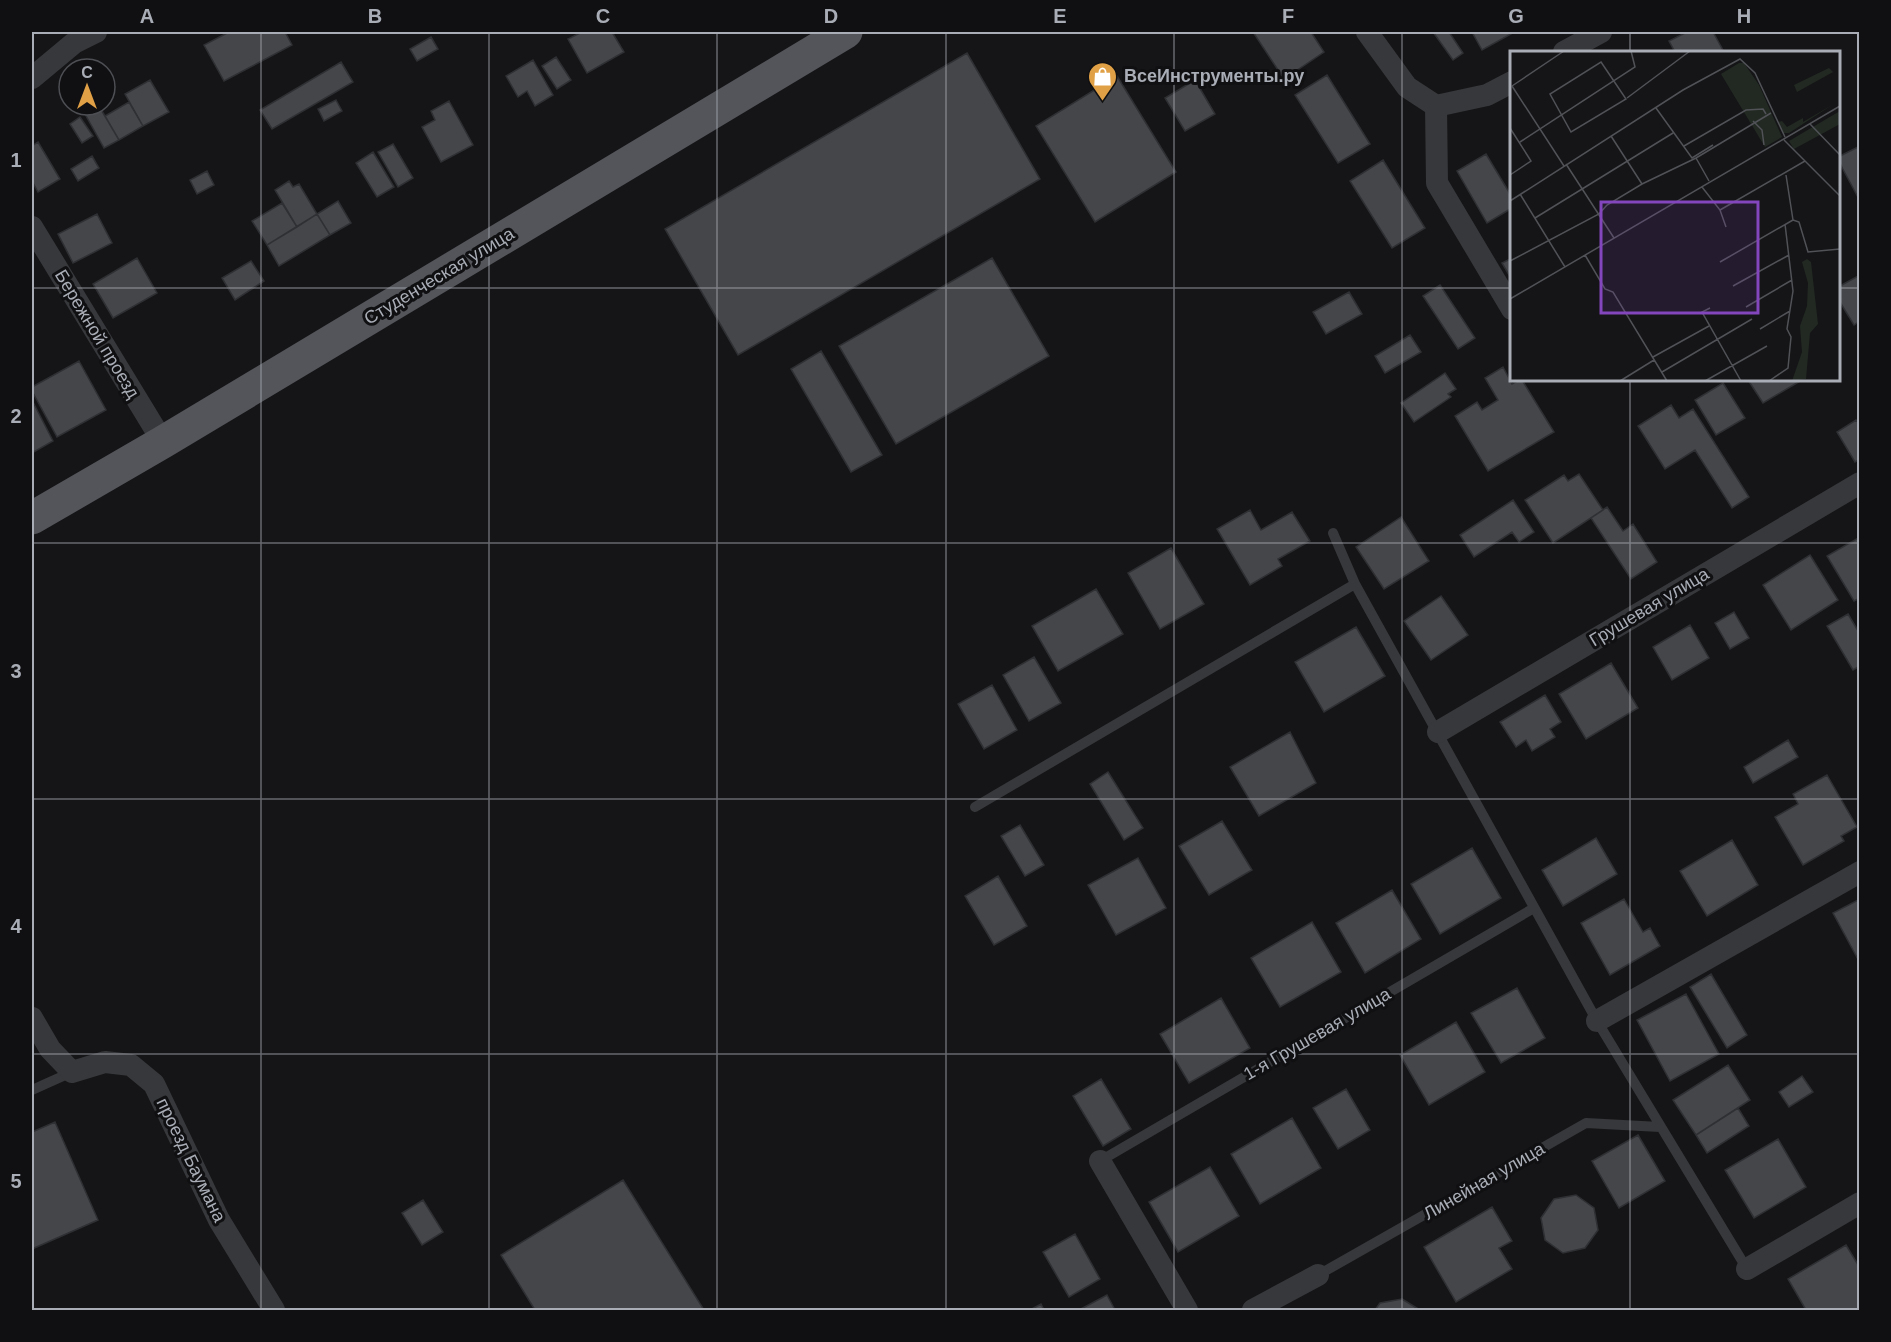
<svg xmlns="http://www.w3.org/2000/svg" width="1891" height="1342" font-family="Arial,sans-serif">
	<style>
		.building { fill: #44464a; stroke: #2f3033; stroke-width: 1.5 }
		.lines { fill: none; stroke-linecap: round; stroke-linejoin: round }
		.service { stroke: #37383b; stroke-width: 10 }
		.minor { stroke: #37383b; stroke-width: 22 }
		.primary { stroke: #53555a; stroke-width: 33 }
		.grid { fill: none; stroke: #a9adb6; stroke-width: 1.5; stroke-opacity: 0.55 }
		.labels { text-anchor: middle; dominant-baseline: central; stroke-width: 6; stroke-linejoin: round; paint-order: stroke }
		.poi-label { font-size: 18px; font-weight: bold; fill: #a9adb6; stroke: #101012; text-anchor: start }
		.street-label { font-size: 18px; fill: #a9adb6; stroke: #101012 }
		.inset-road { fill: none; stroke: #505257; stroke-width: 1.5 }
		.view { fill: #8446bd; fill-opacity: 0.15; stroke: #8446bd; stroke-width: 3 }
		.inset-edge { fill: none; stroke: #a9adb6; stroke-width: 3 }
		.neatline { fill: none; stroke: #a9adb6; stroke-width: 2 }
		.grid-label { font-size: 20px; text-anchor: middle; font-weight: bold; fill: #a9adb6 }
	</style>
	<rect width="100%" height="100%" fill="#151517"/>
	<path class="building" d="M 229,32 L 285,32 L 292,45 L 224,81 L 204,45 Z
		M 582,32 L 612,32 L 624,52 L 587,73 L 568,39 Z
		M 1253,32 L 1311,32 L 1324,52 L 1284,79 Z
		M 1433,32 L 1449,32 L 1463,53 L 1453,60 Z
		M 1472,32 L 1510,32 L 1511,34 L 1482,50 Z
		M 1687,32 L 1713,32 L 1724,52 L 1675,52 L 1669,41 Z
		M 431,37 L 438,49 L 417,61 L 410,49 Z
		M 967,53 L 1040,179 L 738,355 L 665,229 Z
		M 556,57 L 571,80 L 557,89 L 542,66 Z
		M 533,60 L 553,95 L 535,106 L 527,91 L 518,97 L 506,76 Z
		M 341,62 L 353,82 L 272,129 L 260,110 Z
		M 1327,75 L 1370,144 L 1338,163 L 1295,95 Z
		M 1117,76 L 1176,172 L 1095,222 L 1036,126 Z
		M 150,80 L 169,112 L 143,126 L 125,94 Z
		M 1195,80 L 1215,114 L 1185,131 L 1165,98 Z
		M 336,100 L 342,111 L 324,121 L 318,109 Z
		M 449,101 L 473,145 L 441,162 L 422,127 L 435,120 L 431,111 Z
		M 129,102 L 143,126 L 119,140 L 105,116 Z
		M 99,106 L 119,140 L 104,148 L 85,114 Z
		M 80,117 L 93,136 L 82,143 L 70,124 Z
		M 38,142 L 60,179 L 38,192 L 32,181 L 32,146 Z
		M 393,144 L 413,178 L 398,187 L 378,152 Z
		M 1860,146 L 1860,201 L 1838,160 L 1838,157 Z
		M 373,152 L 394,187 L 377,197 L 356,163 Z
		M 1486,154 L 1512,197 L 1512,208 L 1487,223 L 1457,171 Z
		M 92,156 L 99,168 L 78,181 L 71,169 Z
		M 1383,160 L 1425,228 L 1392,248 L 1350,181 Z
		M 207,171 L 214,185 L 197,194 L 190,180 Z
		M 289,181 L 293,187 L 299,184 L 317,214 L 297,227 L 275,190 Z
		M 338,201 L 351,223 L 330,235 L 317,214 Z
		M 282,203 L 297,227 L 267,245 L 252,221 Z
		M 97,214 L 112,243 L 73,263 L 58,234 Z
		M 317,214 L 330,235 L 279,266 L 267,245 Z
		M 137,258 L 157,293 L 113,318 L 93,284 Z
		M 992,258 L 1049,356 L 896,444 L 839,346 Z
		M 1512,258 L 1512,280 L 1502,263 Z
		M 251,261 L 264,281 L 235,300 L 222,278 Z
		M 1860,275 L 1860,321 L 1854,325 L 1838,299 L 1838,287 Z
		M 1440,285 L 1475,338 L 1458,349 L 1423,296 Z
		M 1349,292 L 1362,314 L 1326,334 L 1313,312 Z
		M 1410,335 L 1421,352 L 1385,373 L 1375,356 Z
		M 821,351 L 882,455 L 851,472 L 791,369 Z
		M 79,361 L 106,410 L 57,437 L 32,391 L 32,387 Z
		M 1503,367 L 1512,384 L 1519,380 L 1522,380 L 1554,432 L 1488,471 L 1455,416 L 1477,402 L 1482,410 L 1498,400 L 1485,378 Z
		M 1445,373 L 1456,389 L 1448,394 L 1451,397 L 1414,422 L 1401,403 Z
		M 1748,380 L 1802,380 L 1763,403 Z
		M 1723,383 L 1745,418 L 1716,435 L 1695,400 Z
		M 34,404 L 53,441 L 32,453 L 32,406 Z
		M 1671,405 L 1679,418 L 1693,409 L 1749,497 L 1732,508 L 1695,450 L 1665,469 L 1638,426 Z
		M 1856,420 L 1860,425 L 1860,459 L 1855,462 L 1837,432 Z
		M 1579,474 L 1603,510 L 1553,543 L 1525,500 L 1564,475 L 1568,481 Z
		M 1513,500 L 1534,532 L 1519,542 L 1512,532 L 1474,557 L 1460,535 Z
		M 1607,507 L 1623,531 L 1633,524 L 1657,562 L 1631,579 L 1591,518 Z
		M 1250,510 L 1261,530 L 1292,512 L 1310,541 L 1278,559 L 1282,566 L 1250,585 L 1217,529 Z
		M 1401,517 L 1429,561 L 1384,589 L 1356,547 Z
		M 1860,537 L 1860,598 L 1854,601 L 1827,556 Z
		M 1171,548 L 1204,604 L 1160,629 L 1128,573 Z
		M 1810,555 L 1838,600 L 1791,630 L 1763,585 Z
		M 1096,589 L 1123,634 L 1058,671 L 1032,626 Z
		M 1441,596 L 1468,635 L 1431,660 L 1404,621 Z
		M 1734,612 L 1749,638 L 1730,649 L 1715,623 Z
		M 1848,614 L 1860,634 L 1860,666 L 1853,670 L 1827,626 Z
		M 1690,625 L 1709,658 L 1672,680 L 1653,647 Z
		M 1356,627 L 1385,676 L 1324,712 L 1295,662 Z
		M 1034,657 L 1061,703 L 1029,721 L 1003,675 Z
		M 1611,663 L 1638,708 L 1586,739 L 1559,694 Z
		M 992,685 L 1017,730 L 984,749 L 958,704 Z
		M 1545,695 L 1561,722 L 1550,729 L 1555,737 L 1532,751 L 1526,740 L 1516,747 L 1500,722 Z
		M 1290,732 L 1316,783 L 1259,816 L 1230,767 Z
		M 1788,740 L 1798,757 L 1753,783 L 1744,767 Z
		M 1108,772 L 1143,828 L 1124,840 L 1090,784 Z
		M 1827,775 L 1857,827 L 1841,836 L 1844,841 L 1803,865 L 1775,817 L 1798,804 L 1793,794 Z
		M 1222,821 L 1252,870 L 1209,895 L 1179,846 Z
		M 1020,825 L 1044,865 L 1025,876 L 1001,836 Z
		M 1596,838 L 1617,874 L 1563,906 L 1542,870 Z
		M 1732,840 L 1758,885 L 1707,916 L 1680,871 Z
		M 1472,848 L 1501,898 L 1440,934 L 1411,884 Z
		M 1138,858 L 1166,908 L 1116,935 L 1088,885 Z
		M 998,876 L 1027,926 L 994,945 L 965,896 Z
		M 1392,890 L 1421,939 L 1365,973 L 1336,923 Z
		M 1624,899 L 1643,932 L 1650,928 L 1660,946 L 1610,975 L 1581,923 Z
		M 1860,899 L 1860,963 L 1833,913 Z
		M 1312,922 L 1341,972 L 1280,1007 L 1251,958 Z
		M 1711,974 L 1747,1035 L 1727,1048 L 1690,987 Z
		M 1517,988 L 1545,1038 L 1501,1063 L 1471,1013 Z
		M 1686,994 L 1719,1054 L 1670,1081 L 1637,1020 Z
		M 1221,998 L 1250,1048 L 1189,1083 L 1160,1034 Z
		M 1456,1022 L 1485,1072 L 1429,1105 L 1400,1055 Z
		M 1728,1065 L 1750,1100 L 1696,1135 L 1673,1100 Z
		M 1802,1076 L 1813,1092 L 1789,1107 L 1779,1092 Z
		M 1101,1079 L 1131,1129 L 1103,1146 L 1073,1096 Z
		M 1346,1089 L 1370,1130 L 1338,1149 L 1313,1108 Z
		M 1738,1108 L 1749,1126 L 1707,1153 L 1696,1135 Z
		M 1292,1118 L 1321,1168 L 1260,1204 L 1231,1154 Z
		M 55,1122 L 98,1220 L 32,1249 L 32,1132 Z
		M 1638,1135 L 1665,1181 L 1619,1208 L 1592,1161 Z
		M 1778,1139 L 1806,1187 L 1754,1218 L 1725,1170 Z
		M 1210,1167 L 1239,1216 L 1178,1252 L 1149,1202 Z
		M 623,1180 L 704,1310 L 535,1310 L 501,1255 Z
		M 1576,1195 L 1594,1208 L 1598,1230 L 1585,1248 L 1563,1253 L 1545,1240 L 1541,1218 L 1554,1199 Z
		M 423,1200 L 443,1232 L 422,1245 L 402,1213 Z
		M 1492,1207 L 1512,1241 L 1499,1248 L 1512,1269 L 1456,1302 L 1424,1247 Z
		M 1075,1234 L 1100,1279 L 1069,1297 L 1043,1252 Z
		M 1846,1245 L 1860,1268 L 1860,1310 L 1806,1310 L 1788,1279 Z
		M 1107,1295 L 1115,1310 L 1079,1310 Z
		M 1402,1299 L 1420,1310 L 1375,1310 L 1380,1303 Z
		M 1041,1304 L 1044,1310 L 1030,1310 Z"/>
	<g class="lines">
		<path class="service" d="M 1333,533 L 1355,584 L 1597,1021 L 1747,1269
			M 975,807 L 1355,584
			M 32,1090 L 72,1072
			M 1100,1161 L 1534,908
			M 1318,1275 L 1586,1123 L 1660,1127"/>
		<path class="minor" d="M 1367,32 L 1407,87 L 1436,106 L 1437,183 L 1512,309
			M 1564,52 L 1601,32
			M 32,78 L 74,43 L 96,32
			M 1436,106 L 1487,95 L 1512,82
			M 32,227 L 163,442
			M 1438,732 L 1860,483
			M 32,1018 L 50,1049 L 72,1072 L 105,1062 L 131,1065 L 154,1084 L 219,1220 L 274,1310
			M 1597,1021 L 1860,872
			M 1100,1161 L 1187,1310
			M 1747,1269 L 1860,1203
			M 1253,1310 L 1318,1275"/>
		<path class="primary" d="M 32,518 L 163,442 L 846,32"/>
	</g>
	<path class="grid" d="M 261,32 L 261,1310M 489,32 L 489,1310M 717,32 L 717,1310M 946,32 L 946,1310M 1174,32 L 1174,1310M 1402,32 L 1402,1310M 1630,32 L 1630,52M 32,288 L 1512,288M 1838,288 L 1860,288M 1630,380 L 1630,1310M 32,543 L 1860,543M 32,799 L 1860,799M 32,1054 L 1860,1054"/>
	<defs>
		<symbol id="shop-pin" viewBox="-11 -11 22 30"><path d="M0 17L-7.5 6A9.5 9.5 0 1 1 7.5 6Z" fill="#e0a045" stroke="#101012"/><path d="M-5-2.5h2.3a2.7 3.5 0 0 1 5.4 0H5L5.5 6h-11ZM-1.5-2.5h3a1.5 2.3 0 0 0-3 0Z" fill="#fff"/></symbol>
	</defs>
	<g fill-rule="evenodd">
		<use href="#shop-pin" x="1086" y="60" width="33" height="45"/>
	</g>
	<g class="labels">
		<g class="poi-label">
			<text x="1124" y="76">ВсеИнструменты.ру</text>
		</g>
		<g class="street-label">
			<text transform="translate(439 276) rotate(-31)">Студенческая улица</text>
			<text transform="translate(97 334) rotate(59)">Бережной проезд</text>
			<text transform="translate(1649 607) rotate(-31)">Грушевая улица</text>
			<text transform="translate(1317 1034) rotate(-30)">1-я Грушевая улица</text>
			<text transform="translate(191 1160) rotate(64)">проезд Баумана</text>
			<text transform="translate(1484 1181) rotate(-30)">Линейная улица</text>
		</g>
	</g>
	<g transform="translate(1510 51)">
		<rect width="330" height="330" fill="#151517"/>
		<path d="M 229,12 L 234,12 L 249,34 L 272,86 L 255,96 L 211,23 ZM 319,17 L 323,21 L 287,41 L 284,34 ZM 322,54 L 279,82 L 273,82 L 268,71 L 272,70 L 277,76 L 293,67 L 293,71 ZM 330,60 L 330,73 L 284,98 L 279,90 ZM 297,208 L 301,211 L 308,273 L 300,282 L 296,328 L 282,330 L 292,301 L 290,275 L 297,255 L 298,232 L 292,211 Z" fill="#222922"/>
		<path class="inset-road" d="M 91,11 L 116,48 L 61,81 L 40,43 ZM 2,35 L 54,115M 2,35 L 54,0M 117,47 L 180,0M 146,57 L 182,107 L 203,94M 243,70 L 252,79 L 254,94M 300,73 L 330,104M 0,77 L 21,110 L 0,124M 101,85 L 132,133M 274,89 L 330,145M 10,91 L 125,16 L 121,0M 174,95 L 236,59 L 253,58 L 256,63M 186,107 L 199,130M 56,113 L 104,187M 276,124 L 283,169M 192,136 L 210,159 L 216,176M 10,143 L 55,216M 0,150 L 173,39 L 230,8 L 245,22 L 275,86M 210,159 L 295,110M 25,167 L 163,82M 283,169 L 289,171 L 298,201 L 330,198M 75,204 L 95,238 L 103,241 L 157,330M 0,210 L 89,163 L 97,154 L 132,133 L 186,107 L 261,62M 210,211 L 283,169M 223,235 L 279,204M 0,248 L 330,55M 236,256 L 282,229M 200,257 L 192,261 L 231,330M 250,278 L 280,260M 143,306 L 199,275M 152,321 L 242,268M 110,330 L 144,309M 195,330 L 257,295M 259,330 L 278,317 L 281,286 L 277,278 L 283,240 L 275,173"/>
		<path class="view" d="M 91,151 L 248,151 L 248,262 L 91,262 Z"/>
		<rect width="330" height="330" class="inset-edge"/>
	</g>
	<rect width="1891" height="1342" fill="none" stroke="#101012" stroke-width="66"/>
	<g transform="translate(87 87)"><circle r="28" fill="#101012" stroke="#4d4f54" stroke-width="1.5"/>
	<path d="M0-4.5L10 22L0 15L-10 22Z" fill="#e0a045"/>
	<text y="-9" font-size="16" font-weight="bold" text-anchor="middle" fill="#a9adb6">С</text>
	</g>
	<rect x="33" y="33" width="1825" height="1276" class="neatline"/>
	<g class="grid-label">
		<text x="147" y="23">A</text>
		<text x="375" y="23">B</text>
		<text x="603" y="23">C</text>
		<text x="831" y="23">D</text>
		<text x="1060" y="23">E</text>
		<text x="1288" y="23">F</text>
		<text x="1516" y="23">G</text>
		<text x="1744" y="23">H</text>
		<text x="16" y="167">1</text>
		<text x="16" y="423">2</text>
		<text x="16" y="678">3</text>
		<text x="16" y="933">4</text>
		<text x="16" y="1188">5</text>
	</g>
</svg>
